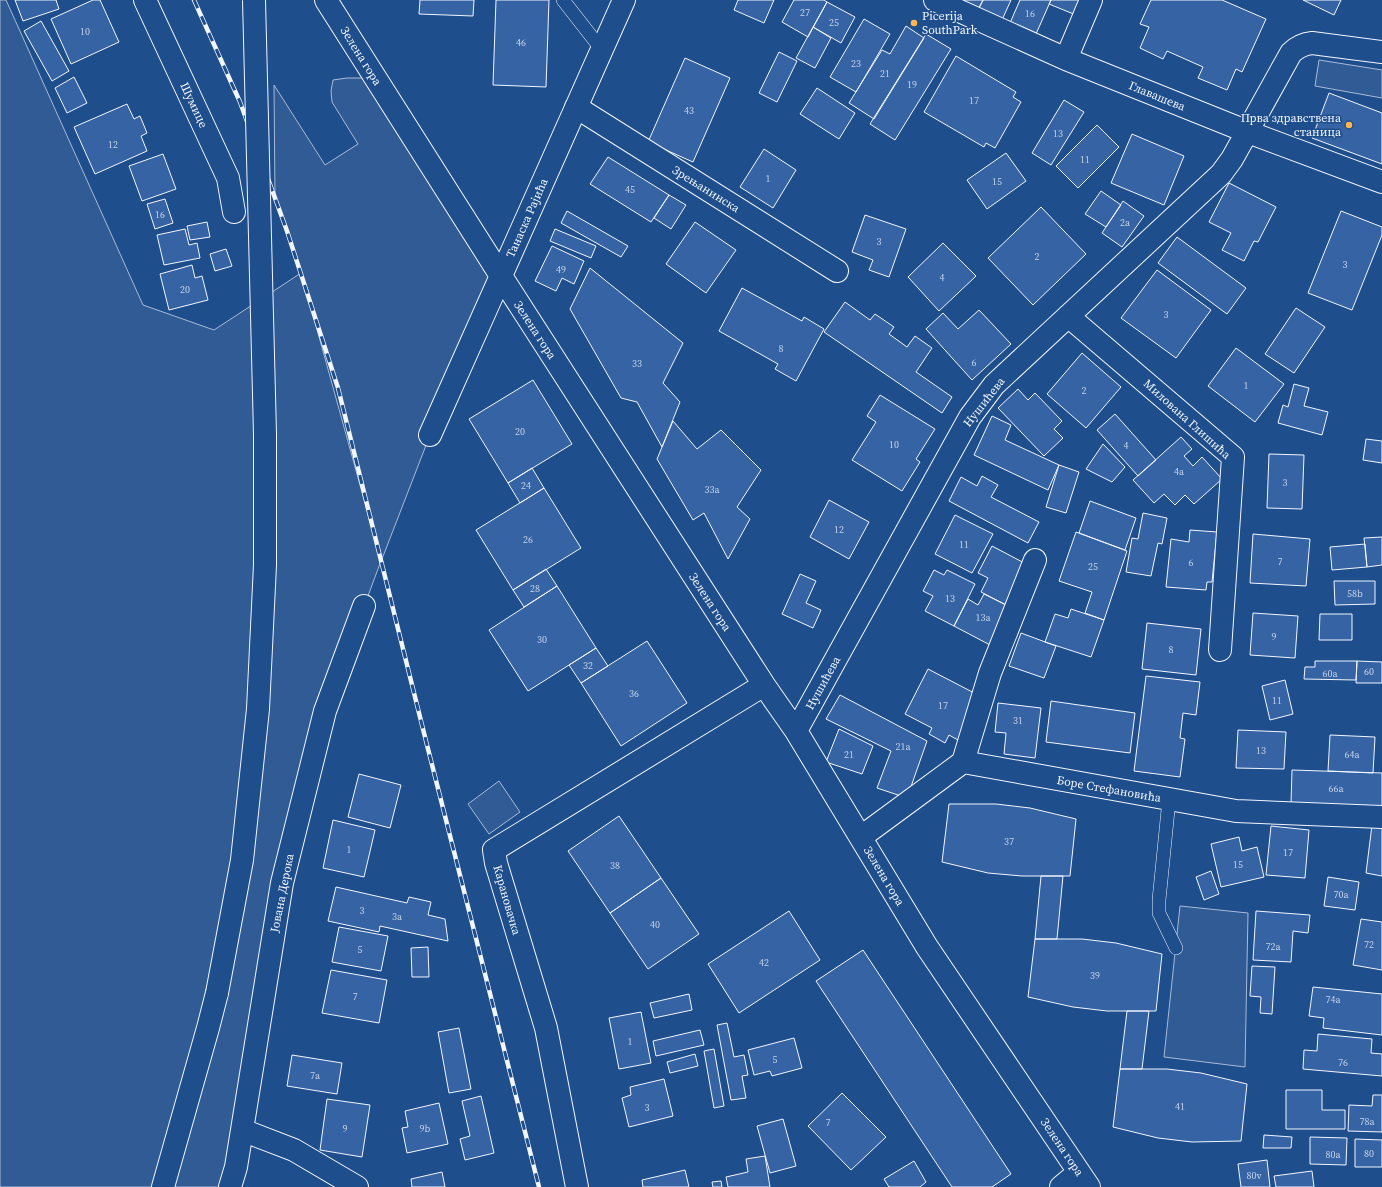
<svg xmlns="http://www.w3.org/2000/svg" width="1382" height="1187" font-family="'Source Serif 4',serif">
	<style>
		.built { fill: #305b95; stroke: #a8bbd7 }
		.building { fill: #3563a3; stroke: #f2f6ff }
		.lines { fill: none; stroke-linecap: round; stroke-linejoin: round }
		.lane-casing { stroke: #f2f6ff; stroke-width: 14 }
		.street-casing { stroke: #f2f6ff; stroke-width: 24 }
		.primary-casing { stroke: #f2f6ff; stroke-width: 24 }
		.lane { stroke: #1f4e8c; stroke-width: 13 }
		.street { stroke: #1f4e8c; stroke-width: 22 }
		.primary { stroke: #1f4e8c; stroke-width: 22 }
		.rail-casing { stroke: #f2f6ff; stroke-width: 4.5 }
		.rail { stroke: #1f4e8c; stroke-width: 3; stroke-dasharray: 9; stroke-linecap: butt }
		.primary-bridge-casing { stroke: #f2f6ff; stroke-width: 24; stroke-linecap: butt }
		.primary-bridge { stroke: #1f4e8c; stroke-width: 22 }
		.poi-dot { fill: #ffb74d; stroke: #1f4e8c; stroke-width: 1.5 }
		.labels { text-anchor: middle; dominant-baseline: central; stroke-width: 3; stroke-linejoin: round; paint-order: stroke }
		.number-label { font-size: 10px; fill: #c3d1e8 }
		.poi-label { font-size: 12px; fill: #f2f6ff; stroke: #1f4e8c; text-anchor: start }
		.street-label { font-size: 12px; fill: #f2f6ff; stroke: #1f4e8c }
	</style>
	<rect width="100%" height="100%" fill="#1f4e8c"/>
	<path class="built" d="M 0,0 L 6,0 L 143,305 L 214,330 L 301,273 L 275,198 L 274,85 L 325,165 L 358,144 L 332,102 L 331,91 L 333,80 L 347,78 L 375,78 L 501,276 L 430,435 L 382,559 L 338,388 L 305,286 L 381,561 L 325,711 L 230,1187 L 0,1187 Z
		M 1319,60 L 1382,70 L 1382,98 L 1315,86 Z
		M 499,781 L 520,812 L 489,834 L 468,804 Z
		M 1180,906 L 1248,913 L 1245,1067 L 1164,1057 Z"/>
	<path class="building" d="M 15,0 L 56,0 L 59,9 L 23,21 Z
		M 93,0 L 100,0 L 119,42 L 71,64 L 51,19 Z
		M 420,0 L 474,0 L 473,16 L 419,14 Z
		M 496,0 L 549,0 L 546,87 L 493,85 Z
		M 738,0 L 774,0 L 764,23 L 734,10 Z
		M 794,0 L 824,0 L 827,2 L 808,37 L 782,22 Z
		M 956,0 L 983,0 L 978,10 Z
		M 983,0 L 1011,0 L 1002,20 L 978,10 Z
		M 1020,0 L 1051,0 L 1036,34 L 1010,23 Z
		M 1051,0 L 1083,0 L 1076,15 L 1049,4 Z
		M 1151,0 L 1222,0 L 1266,19 L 1242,72 L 1236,69 L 1227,90 L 1198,78 L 1203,67 L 1167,51 L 1163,59 L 1140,48 L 1149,27 L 1140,24 Z
		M 1303,0 L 1341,0 L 1334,15 Z
		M 827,2 L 855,17 L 841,43 L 813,27 Z
		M 864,19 L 890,34 L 856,92 L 830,77 Z
		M 41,21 L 69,71 L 52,81 L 24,31 Z
		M 906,26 L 924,38 L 874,119 L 849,103 L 882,50 L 890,54 Z
		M 813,27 L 831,38 L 815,68 L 796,58 Z
		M 926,34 L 951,49 L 895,140 L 870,124 Z
		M 779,52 L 797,61 L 777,102 L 759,93 Z
		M 956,56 L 1016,92 L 1013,97 L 1021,102 L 995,148 L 986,143 L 984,147 L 924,112 Z
		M 685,58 L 730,78 L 693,162 L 648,142 Z
		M 74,77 L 87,103 L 67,113 L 55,88 Z
		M 817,88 L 855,113 L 839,139 L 800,114 Z
		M 1329,93 L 1382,113 L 1382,164 L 1312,138 Z
		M 1064,100 L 1084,112 L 1051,165 L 1032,153 Z
		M 127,104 L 134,119 L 140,116 L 147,133 L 141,136 L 147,151 L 95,174 L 74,127 Z
		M 1097,125 L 1119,147 L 1078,188 L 1056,166 Z
		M 1132,134 L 1184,156 L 1164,205 L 1111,183 Z
		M 764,149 L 796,170 L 773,208 L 740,187 Z
		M 1006,153 L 1026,181 L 987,209 L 967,180 Z
		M 163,154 L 176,189 L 142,201 L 129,166 Z
		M 608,157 L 669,195 L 651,222 L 590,184 Z
		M 1229,183 L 1276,207 L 1258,242 L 1254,241 L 1244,261 L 1222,250 L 1231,233 L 1209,222 Z
		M 1101,191 L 1121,205 L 1106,227 L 1085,214 Z
		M 669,195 L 686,205 L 671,229 L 654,218 Z
		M 165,199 L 173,223 L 155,229 L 147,204 Z
		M 1123,201 L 1144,216 L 1122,247 L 1102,233 Z
		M 1041,207 L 1086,254 L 1033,305 L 988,258 Z
		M 567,211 L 628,246 L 621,257 L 561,223 Z
		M 1341,211 L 1382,227 L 1382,235 L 1352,310 L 1308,293 Z
		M 865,215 L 906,229 L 889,277 L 869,270 L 873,260 L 852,252 Z
		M 207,222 L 210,237 L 190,240 L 187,226 Z
		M 695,222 L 736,250 L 706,293 L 666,264 Z
		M 185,229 L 189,245 L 197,243 L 200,258 L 164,265 L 157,235 Z
		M 555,229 L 596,246 L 591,258 L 550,241 Z
		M 1177,237 L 1246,288 L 1227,314 L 1158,263 Z
		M 943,243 L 976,276 L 939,311 L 908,277 Z
		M 552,246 L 584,261 L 574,284 L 562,278 L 556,291 L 535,281 Z
		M 226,249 L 232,266 L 215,271 L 210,254 Z
		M 192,265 L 195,278 L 202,276 L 208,300 L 169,310 L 160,274 Z
		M 590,268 L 683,343 L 663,383 L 680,402 L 662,447 L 637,402 L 621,398 L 570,309 Z
		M 1157,270 L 1211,310 L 1176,358 L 1121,318 Z
		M 742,288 L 802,321 L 804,317 L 824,329 L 796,381 L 775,369 L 778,364 L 719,331 Z
		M 845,302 L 870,320 L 875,314 L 894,327 L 889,334 L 907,347 L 915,336 L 932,348 L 916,372 L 952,397 L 942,413 L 824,332 Z
		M 1296,308 L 1325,327 L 1294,373 L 1265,354 Z
		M 979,310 L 1011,344 L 972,380 L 926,329 L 943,313 L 958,329 Z
		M 1236,348 L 1284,384 L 1255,422 L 1208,386 Z
		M 1082,353 L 1121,387 L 1086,428 L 1047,394 Z
		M 533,380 L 572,444 L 508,483 L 469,419 Z
		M 1294,384 L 1309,388 L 1304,406 L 1328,412 L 1322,435 L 1278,423 L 1283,405 L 1288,407 Z
		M 1018,389 L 1028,400 L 1035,393 L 1062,421 L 1054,429 L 1063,438 L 1044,456 L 998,408 Z
		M 880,395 L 935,429 L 916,459 L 920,462 L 902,491 L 852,460 L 876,422 L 867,416 Z
		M 1115,414 L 1156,460 L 1138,476 L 1097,430 Z
		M 992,416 L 1011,425 L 1005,440 L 1059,465 L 1048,490 L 974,455 Z
		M 673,421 L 697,449 L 721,430 L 761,470 L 737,507 L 750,519 L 728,559 L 704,513 L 693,520 L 657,459 Z
		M 1181,437 L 1192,449 L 1184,456 L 1193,466 L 1202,457 L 1222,479 L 1194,504 L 1185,495 L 1175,505 L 1164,494 L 1154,503 L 1133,480 Z
		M 1366,439 L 1382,441 L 1382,463 L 1363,460 Z
		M 1103,444 L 1125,467 L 1112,482 L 1086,469 Z
		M 1269,454 L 1304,455 L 1302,509 L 1267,508 Z
		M 1059,465 L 1079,472 L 1066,513 L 1046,507 Z
		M 532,468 L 544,488 L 520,503 L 508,483 Z
		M 982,476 L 998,485 L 991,497 L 1039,522 L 1028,543 L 949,501 L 961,477 L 977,486 Z
		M 544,488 L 581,548 L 513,590 L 476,530 Z
		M 829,500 L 869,522 L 849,559 L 810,537 Z
		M 1090,501 L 1136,518 L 1125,550 L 1079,533 Z
		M 1143,513 L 1167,518 L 1162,544 L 1158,543 L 1151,576 L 1126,572 L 1132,538 L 1138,539 Z
		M 955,515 L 993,534 L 972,573 L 935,554 Z
		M 1190,530 L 1217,532 L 1212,582 L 1207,582 L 1206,590 L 1166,587 L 1171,539 L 1189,542 Z
		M 1076,532 L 1127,551 L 1104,620 L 1085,613 L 1092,592 L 1059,581 Z
		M 1253,534 L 1310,539 L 1306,586 L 1250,583 Z
		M 1382,537 L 1382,565 L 1367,567 L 1364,538 Z
		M 1365,544 L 1367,567 L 1332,570 L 1330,547 Z
		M 992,546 L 1028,565 L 1012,608 L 981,592 L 988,578 L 978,573 Z
		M 546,569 L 557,586 L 524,607 L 513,590 Z
		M 934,570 L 944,575 L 947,570 L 975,584 L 954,626 L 925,611 L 933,596 L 923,591 Z
		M 800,574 L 816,581 L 806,603 L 821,610 L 813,628 L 782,614 Z
		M 1334,581 L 1375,581 L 1375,604 L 1335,605 Z
		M 557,586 L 596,648 L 528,691 L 489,630 Z
		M 984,594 L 1012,608 L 992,646 L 954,626 L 968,599 L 978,605 Z
		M 1071,609 L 1104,620 L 1091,657 L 1045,642 L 1055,614 L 1068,618 Z
		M 1253,613 L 1298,616 L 1295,658 L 1250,655 Z
		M 1320,614 L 1352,614 L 1352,640 L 1319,640 Z
		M 1147,623 L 1201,629 L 1196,675 L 1142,669 Z
		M 1021,633 L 1056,646 L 1044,678 L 1009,666 Z
		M 647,641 L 687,703 L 621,746 L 581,683 Z
		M 596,648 L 608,666 L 581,683 L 569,665 Z
		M 1315,661 L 1357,661 L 1356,680 L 1304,679 L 1305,667 L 1315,667 Z
		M 1357,661 L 1382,662 L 1382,683 L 1356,683 Z
		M 928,669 L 980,696 L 958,740 L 949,735 L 945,743 L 929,734 L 932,728 L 905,714 Z
		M 1146,676 L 1200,682 L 1196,715 L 1183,713 L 1180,738 L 1185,739 L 1180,777 L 1134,771 Z
		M 1285,680 L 1293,714 L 1270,720 L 1262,686 Z
		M 840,695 L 927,741 L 907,798 L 877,788 L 891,751 L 826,719 Z
		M 1051,701 L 1135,713 L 1130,753 L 1046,742 Z
		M 998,703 L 1041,708 L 1035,758 L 1004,754 L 1006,733 L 995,732 Z
		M 839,729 L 873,746 L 862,774 L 826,762 Z
		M 1238,730 L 1286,732 L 1284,769 L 1236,768 Z
		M 1330,735 L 1375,737 L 1373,773 L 1328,771 Z
		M 1292,770 L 1382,773 L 1382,807 L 1291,803 Z
		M 359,774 L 401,785 L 390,828 L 348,817 Z
		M 949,804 L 996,804 L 1030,808 L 1076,819 L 1070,876 L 1022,876 L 988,873 L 942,862 Z
		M 619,816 L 661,878 L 610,913 L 568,851 Z
		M 333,820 L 375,830 L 364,877 L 323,868 Z
		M 1372,825 L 1382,827 L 1382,876 L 1366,873 Z
		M 1271,826 L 1309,830 L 1305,878 L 1266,875 Z
		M 1239,837 L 1242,851 L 1257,847 L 1264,877 L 1221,887 L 1211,844 Z
		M 1211,871 L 1219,894 L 1204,900 L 1196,877 Z
		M 1041,876 L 1063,876 L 1057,939 L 1035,939 Z
		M 1328,877 L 1359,882 L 1355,910 L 1324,906 Z
		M 661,878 L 699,934 L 648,969 L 610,913 Z
		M 336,887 L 407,903 L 409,897 L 431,902 L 428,915 L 445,919 L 448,941 L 380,926 L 379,932 L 328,921 Z
		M 789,911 L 820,960 L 739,1013 L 708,964 Z
		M 1256,911 L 1310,915 L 1308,933 L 1293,931 L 1291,962 L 1253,960 Z
		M 1361,919 L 1382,922 L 1382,970 L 1353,965 Z
		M 339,927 L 388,936 L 381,971 L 332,962 Z
		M 1035,939 L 1082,939 L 1116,943 L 1162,954 L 1156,1011 L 1107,1011 L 1073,1007 L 1028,997 Z
		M 428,947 L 429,977 L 412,977 L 411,948 Z
		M 863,950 L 1011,1174 L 992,1187 L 952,1187 L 816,981 Z
		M 1252,966 L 1275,967 L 1272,1014 L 1260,1013 L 1261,997 L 1250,996 Z
		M 331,970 L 387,980 L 379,1023 L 322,1013 Z
		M 1313,987 L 1382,994 L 1382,1035 L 1323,1028 L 1324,1018 L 1309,1016 Z
		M 689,994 L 692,1010 L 654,1018 L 650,1003 Z
		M 1127,1011 L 1149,1011 L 1142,1069 L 1120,1069 Z
		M 641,1012 L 651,1063 L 619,1069 L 609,1018 Z
		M 727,1023 L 734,1057 L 744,1055 L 748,1075 L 742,1076 L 746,1098 L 731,1100 L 717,1025 Z
		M 459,1028 L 471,1089 L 449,1093 L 438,1032 Z
		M 700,1030 L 704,1045 L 656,1056 L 653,1041 Z
		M 1318,1034 L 1372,1039 L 1371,1053 L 1382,1054 L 1382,1076 L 1303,1069 L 1304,1050 L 1317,1051 Z
		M 794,1038 L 802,1068 L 772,1076 L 770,1071 L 754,1075 L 748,1050 Z
		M 714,1049 L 724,1106 L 714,1108 L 704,1051 Z
		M 695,1054 L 698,1066 L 670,1073 L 667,1062 Z
		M 292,1055 L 342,1063 L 337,1094 L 287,1086 Z
		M 1120,1069 L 1167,1069 L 1201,1073 L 1247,1084 L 1241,1141 L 1192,1142 L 1158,1138 L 1113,1127 Z
		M 664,1079 L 673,1116 L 629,1127 L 622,1098 L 631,1095 L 630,1087 Z
		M 1286,1090 L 1322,1090 L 1322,1110 L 1345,1110 L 1345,1129 L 1286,1129 Z
		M 842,1093 L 886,1137 L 851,1170 L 808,1126 Z
		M 1373,1095 L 1382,1095 L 1382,1132 L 1348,1131 L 1349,1105 L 1372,1106 Z
		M 481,1096 L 494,1153 L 465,1160 L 460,1139 L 470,1136 L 462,1101 Z
		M 327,1099 L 370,1105 L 362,1157 L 320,1150 Z
		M 439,1103 L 448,1144 L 407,1153 L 402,1128 L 408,1127 L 405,1111 Z
		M 783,1119 L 796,1166 L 770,1173 L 757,1126 Z
		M 1264,1135 L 1292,1137 L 1291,1148 L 1263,1148 Z
		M 1310,1137 L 1347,1138 L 1346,1165 L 1310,1164 Z
		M 1355,1139 L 1382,1140 L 1382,1167 L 1355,1167 Z
		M 765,1156 L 770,1187 L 728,1187 L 726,1177 L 748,1172 L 746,1159 Z
		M 1267,1160 L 1270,1187 L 1241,1187 L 1238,1164 Z
		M 914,1161 L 926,1182 L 920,1187 L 889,1187 L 884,1179 Z
		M 685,1170 L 689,1187 L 643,1187 L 642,1180 Z
		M 1312,1171 L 1314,1187 L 1276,1187 L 1274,1176 Z
		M 442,1172 L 445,1187 L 412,1187 L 411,1179 Z
		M 721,1181 L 722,1187 L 713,1187 L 712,1182 Z"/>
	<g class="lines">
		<defs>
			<path id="lane" d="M 563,0 L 602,50
				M 1169,800 L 1159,900 L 1159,913 L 1176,948"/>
			<path id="street" d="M 145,0 L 228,178 L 234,212
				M 326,0 L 501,276 L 764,685 L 796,731 L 927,947 L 1089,1187
				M 935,0 L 1066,59 L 1248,132 L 1382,182
				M 1066,59 L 1091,0
				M 576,107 L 837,271
				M 1068,316 L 1233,457 L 1220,650
				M 430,435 L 624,0
				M 796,731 L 970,417 L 994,385 L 1221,174 L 1232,159 L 1291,53 C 1297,47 1303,44 1312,43 L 1382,52
				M 963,762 L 990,673 L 1035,560
				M 861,837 L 963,762 L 1236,811 L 1382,817
				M 242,1130 L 294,1150 L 357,1187
				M 230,1187 L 236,1167 L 282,883 L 325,711 L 364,606
				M 577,1187 L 546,1028 L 496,863 L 494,850 L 764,685
				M 1061,1187 L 1079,1172"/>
			<path id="primary" d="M 163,1187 L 208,1028 L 217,993"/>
		</defs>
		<use href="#lane" class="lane-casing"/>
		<use href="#street" class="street-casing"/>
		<use href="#primary" class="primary-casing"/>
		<use href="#lane" class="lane"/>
		<use href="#street" class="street"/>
		<use href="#primary" class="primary"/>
		<defs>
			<path id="rail" d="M 194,0 L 240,102 L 287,231 L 338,388 L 426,741 L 539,1187"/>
		</defs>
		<use href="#rail" class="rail-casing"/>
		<use href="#rail" class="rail"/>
		<defs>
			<path id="primary-bridge" d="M 217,993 L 242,860 L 258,709 L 265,565 L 265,434 L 254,0"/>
		</defs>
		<use href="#primary-bridge" class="primary-bridge-casing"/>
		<use href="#primary-bridge" class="primary-bridge"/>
	</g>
	<g class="poi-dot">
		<circle cx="914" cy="23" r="4"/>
		<circle cx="1349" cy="125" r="4"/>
	</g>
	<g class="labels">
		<g class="number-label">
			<text x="805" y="12">27</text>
			<text x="1030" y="13">16</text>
			<text x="834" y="22">25</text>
			<text x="85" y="31">10</text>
			<text x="521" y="42">46</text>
			<text x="856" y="63">23</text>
			<text x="885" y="73">21</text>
			<text x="912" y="84">19</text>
			<text x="974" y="100">17</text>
			<text x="689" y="110">43</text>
			<text x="1058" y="133">13</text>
			<text x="113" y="144">12</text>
			<text x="1085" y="159">11</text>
			<text x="768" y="178">1</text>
			<text x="997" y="181">15</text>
			<text x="630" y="189">45</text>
			<text x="160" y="214">16</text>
			<text x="1125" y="222">2a</text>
			<text x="879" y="241">3</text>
			<text x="1037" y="256">2</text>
			<text x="1345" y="264">3</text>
			<text x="561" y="269">49</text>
			<text x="942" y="277">4</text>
			<text x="185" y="289">20</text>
			<text x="1166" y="314">3</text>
			<text x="781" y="348">8</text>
			<text x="974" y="362">6</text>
			<text x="637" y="363">33</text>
			<text x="1246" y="385">1</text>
			<text x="1084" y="390">2</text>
			<text x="520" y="431">20</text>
			<text x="894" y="444">10</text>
			<text x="1126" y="445">4</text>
			<text x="1179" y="471">4a</text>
			<text x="1285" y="482">3</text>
			<text x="526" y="485">24</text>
			<text x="712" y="489">33a</text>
			<text x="839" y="529">12</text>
			<text x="528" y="539">26</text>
			<text x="964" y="544">11</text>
			<text x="1280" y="561">7</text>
			<text x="1191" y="562">6</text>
			<text x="1093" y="566">25</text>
			<text x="535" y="588">28</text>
			<text x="1355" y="593">58b</text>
			<text x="950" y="598">13</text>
			<text x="983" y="617">13a</text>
			<text x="1274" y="636">9</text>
			<text x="542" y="639">30</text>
			<text x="1171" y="649">8</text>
			<text x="588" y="665">32</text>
			<text x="1369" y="671">60</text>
			<text x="1330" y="673">60a</text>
			<text x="634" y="693">36</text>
			<text x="1277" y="700">11</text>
			<text x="943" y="705">17</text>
			<text x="1018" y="720">31</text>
			<text x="903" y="746">21a</text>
			<text x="1261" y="750">13</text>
			<text x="849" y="754">21</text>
			<text x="1352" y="754">64a</text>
			<text x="1336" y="788">66a</text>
			<text x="1009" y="841">37</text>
			<text x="349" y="849">1</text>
			<text x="1288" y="852">17</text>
			<text x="1238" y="864">15</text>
			<text x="615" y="865">38</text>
			<text x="1341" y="894">70a</text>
			<text x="362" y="910">3</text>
			<text x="397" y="916">3a</text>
			<text x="655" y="924">40</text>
			<text x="1369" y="944">72</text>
			<text x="1273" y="946">72a</text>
			<text x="360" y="949">5</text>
			<text x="764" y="962">42</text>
			<text x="1095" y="975">39</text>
			<text x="355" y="996">7</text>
			<text x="1333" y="999">74a</text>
			<text x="630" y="1041">1</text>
			<text x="775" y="1059">5</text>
			<text x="1343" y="1062">76</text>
			<text x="315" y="1075">7a</text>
			<text x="1180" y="1106">41</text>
			<text x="647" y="1107">3</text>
			<text x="1367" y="1121">78a</text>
			<text x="828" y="1122">7</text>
			<text x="345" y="1128">9</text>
			<text x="425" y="1128">9b</text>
			<text x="1369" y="1153">80</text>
			<text x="1333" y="1154">80a</text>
			<text x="1254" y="1175">80v</text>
		</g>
		<g class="poi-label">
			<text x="922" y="16">Picerija<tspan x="922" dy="14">SouthPark</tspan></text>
			<text x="1341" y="118" text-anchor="end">Прва здравствена<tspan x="1341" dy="14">станица</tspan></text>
		</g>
		<g class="street-label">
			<text transform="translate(361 56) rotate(58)">Зелена гора</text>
			<text transform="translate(1157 96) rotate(22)">Главашева</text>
			<text transform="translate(194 105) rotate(65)">Шумице</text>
			<text transform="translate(706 189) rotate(32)">Зрењанинска</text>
			<text transform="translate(527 218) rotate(-66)">Танаска Рајића</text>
			<text transform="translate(535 330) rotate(57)">Зелена гора</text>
			<text transform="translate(984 402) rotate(-52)">Нушићева</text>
			<text transform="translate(1187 419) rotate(42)">Милована Глишића</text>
			<text transform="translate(710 602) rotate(57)">Зелена гора</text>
			<text transform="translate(823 683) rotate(-61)">Нушићева</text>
			<text transform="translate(1109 789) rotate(10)">Боре Стефановића</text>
			<text transform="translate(884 876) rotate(59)">Зелена гора</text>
			<text transform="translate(282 893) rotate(-79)">Јована Дерока</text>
			<text transform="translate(507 900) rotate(74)">Карановачка</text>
			<text transform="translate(1062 1147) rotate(56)">Зелена гора</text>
		</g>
	</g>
</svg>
